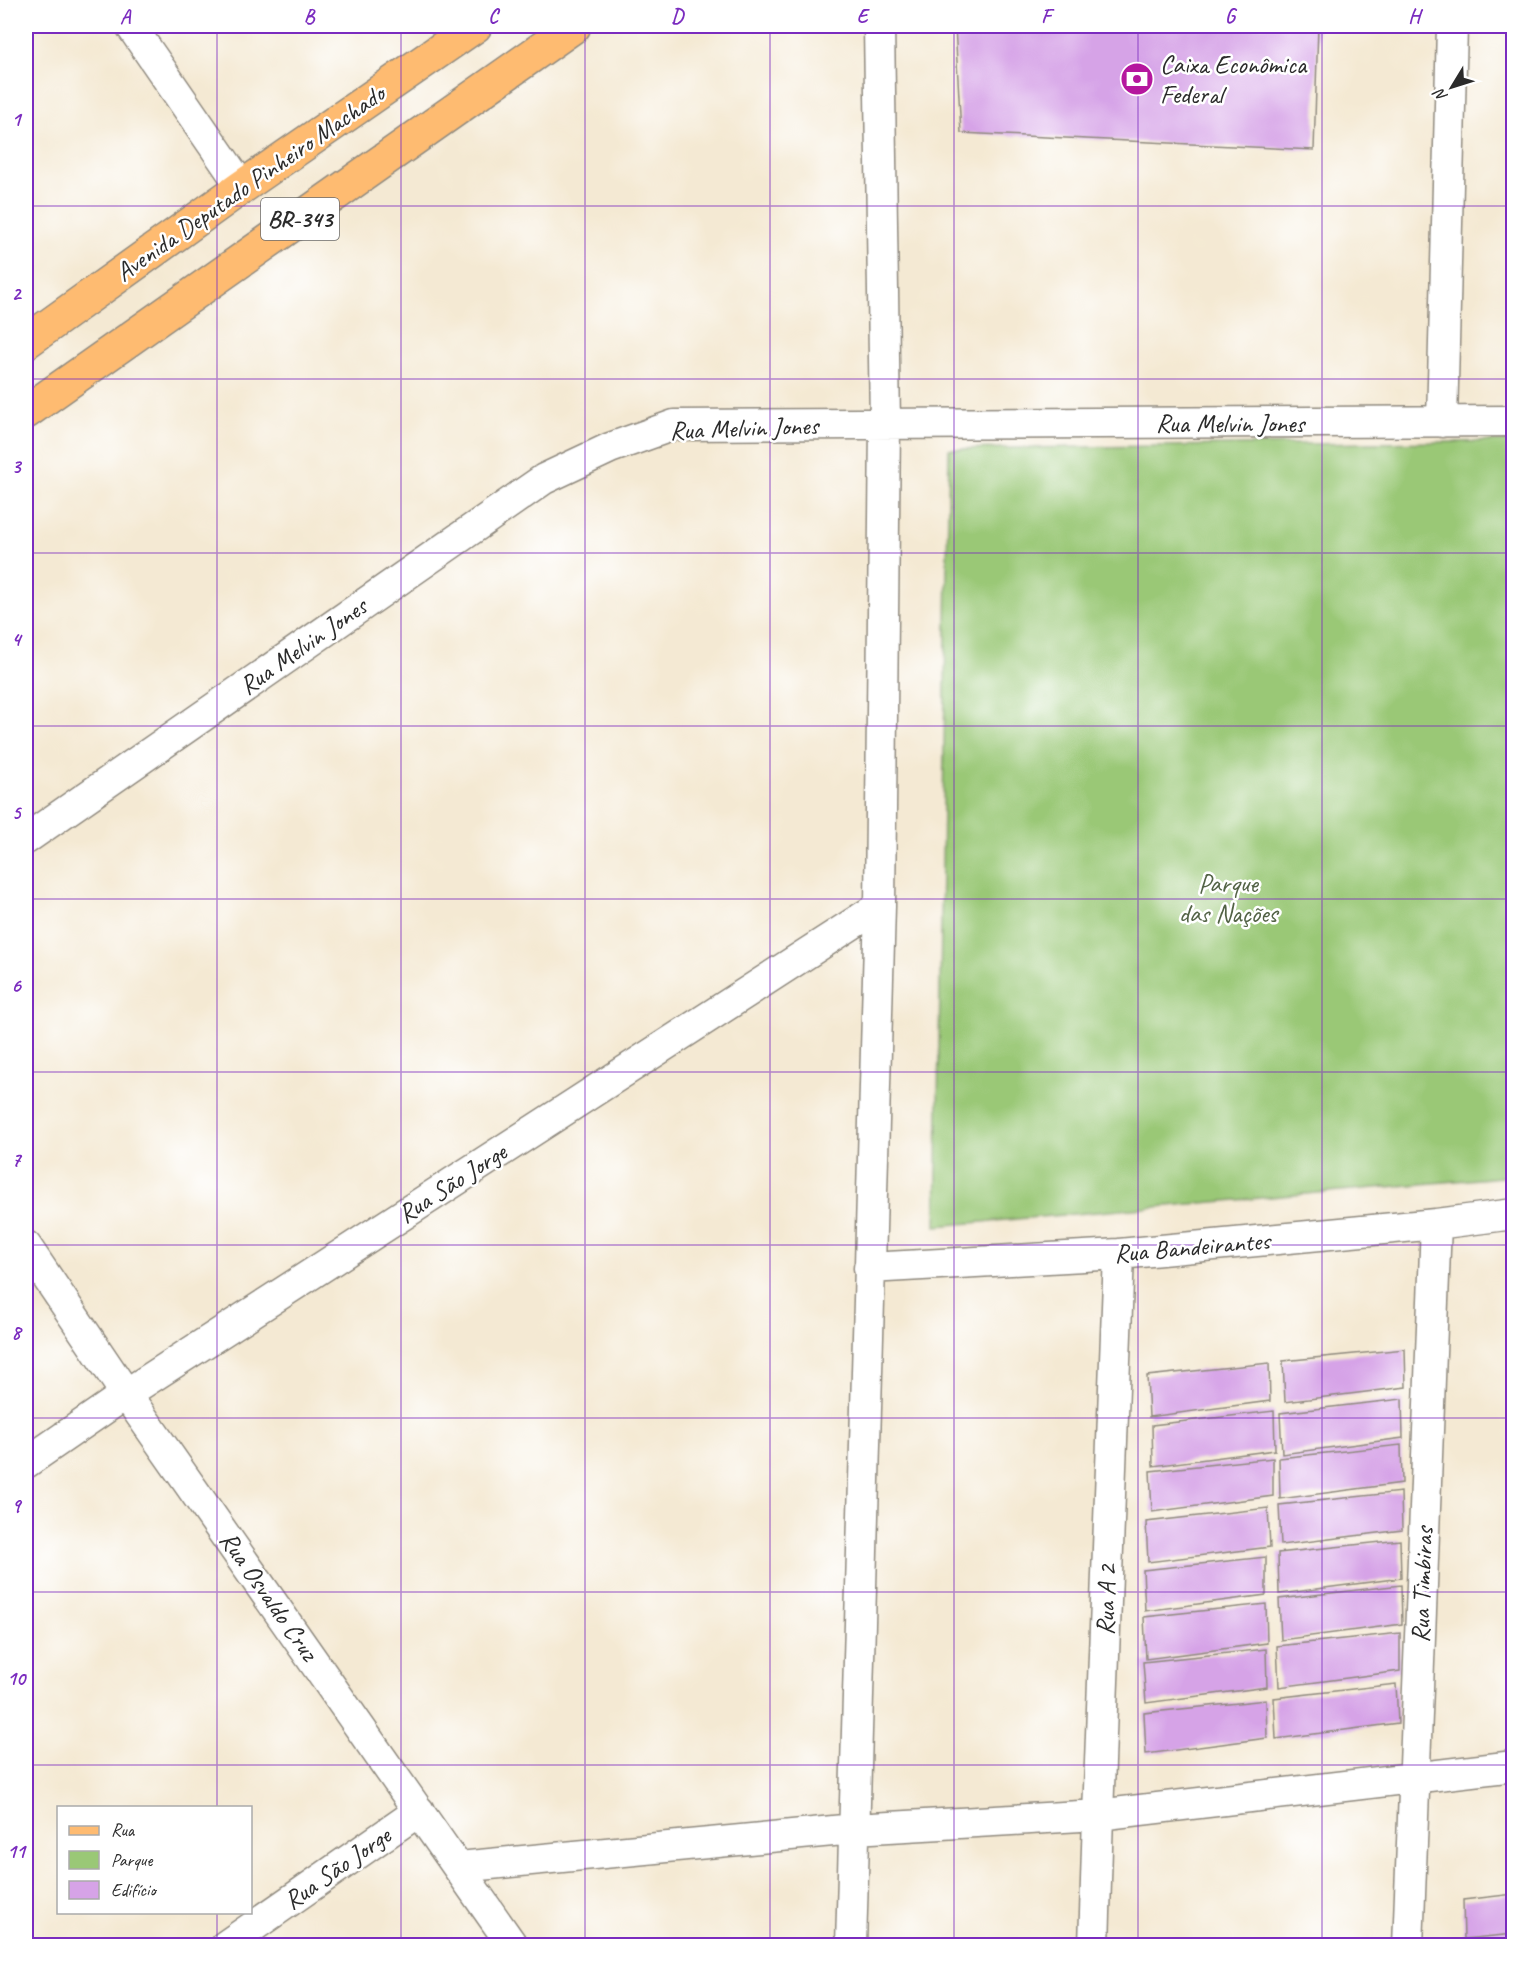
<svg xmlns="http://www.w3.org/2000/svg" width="1539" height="1971" font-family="Caveat,sans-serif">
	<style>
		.green { fill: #9ac876; stroke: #627a50; stroke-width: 1.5 }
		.building { fill: #d6a3e7 }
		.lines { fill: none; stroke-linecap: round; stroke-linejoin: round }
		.street-casing { stroke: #908a7f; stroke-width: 33 }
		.primary-casing { stroke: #908a7f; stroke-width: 36 }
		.street { stroke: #fff; stroke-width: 30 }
		.primary { stroke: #febb71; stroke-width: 33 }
		.grid { fill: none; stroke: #7b2cbf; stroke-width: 1.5; stroke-opacity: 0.55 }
		.labels { text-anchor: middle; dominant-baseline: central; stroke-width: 5; stroke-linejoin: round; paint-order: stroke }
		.shield { fill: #fff; stroke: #6b6b6b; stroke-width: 1.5 }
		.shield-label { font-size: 24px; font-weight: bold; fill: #2b2b2b }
		.poi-label { font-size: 26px; fill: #2b2b2b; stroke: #fff; text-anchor: start }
		.street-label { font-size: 26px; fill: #2b2b2b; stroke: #fff }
		.park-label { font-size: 26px; fill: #526245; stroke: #fff }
		.neatline { fill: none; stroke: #7b2cbf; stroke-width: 2 }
		.grid-label { font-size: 20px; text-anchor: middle; font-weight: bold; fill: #7b2cbf }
	</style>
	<rect width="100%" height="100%" fill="#fff"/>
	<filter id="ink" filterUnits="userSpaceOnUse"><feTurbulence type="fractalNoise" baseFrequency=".0167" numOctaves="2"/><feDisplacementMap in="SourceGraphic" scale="12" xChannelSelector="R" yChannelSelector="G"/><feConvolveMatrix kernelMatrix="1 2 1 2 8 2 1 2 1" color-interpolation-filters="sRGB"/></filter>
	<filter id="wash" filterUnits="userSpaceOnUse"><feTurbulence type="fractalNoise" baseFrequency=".008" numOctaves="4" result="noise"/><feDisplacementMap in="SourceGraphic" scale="24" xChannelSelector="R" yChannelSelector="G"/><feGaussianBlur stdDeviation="1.35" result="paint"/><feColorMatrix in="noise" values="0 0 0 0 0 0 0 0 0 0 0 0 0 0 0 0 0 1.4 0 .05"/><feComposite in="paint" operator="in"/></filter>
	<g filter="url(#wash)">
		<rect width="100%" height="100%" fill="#f4e9d3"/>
		<path class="green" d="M 1513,441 L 1513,1176 L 936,1226 L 949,449 Z"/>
		<g id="blocks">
			<path class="building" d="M 955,26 L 1318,26 L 1314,150 L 961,133 Z
				M 1405,1349 L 1406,1387 L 1285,1402 L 1283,1361 Z
				M 1269,1363 L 1270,1401 L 1149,1417 L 1147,1376 Z
				M 1402,1399 L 1403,1438 L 1282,1454 L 1280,1413 Z
				M 1274,1411 L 1275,1450 L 1153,1466 L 1152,1425 Z
				M 1401,1445 L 1402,1483 L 1280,1499 L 1279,1458 Z
				M 1273,1458 L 1273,1496 L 1152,1512 L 1150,1471 Z
				M 1401,1492 L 1402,1530 L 1281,1545 L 1279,1505 Z
				M 1268,1508 L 1270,1547 L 1148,1562 L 1146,1522 Z
				M 1400,1540 L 1401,1578 L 1279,1594 L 1278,1553 Z
				M 1266,1557 L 1266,1595 L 1145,1611 L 1143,1570 Z
				M 1401,1585 L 1402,1624 L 1281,1640 L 1279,1599 Z
				M 1266,1604 L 1267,1643 L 1146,1659 L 1144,1617 Z
				M 1400,1633 L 1400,1671 L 1279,1687 L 1277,1646 Z
				M 1266,1649 L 1267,1687 L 1146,1703 L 1143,1662 Z
				M 1396,1684 L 1398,1723 L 1276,1739 L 1274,1698 Z
				M 1266,1700 L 1267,1738 L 1146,1754 L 1144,1713 Z
				M 1514,1894 L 1514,1934 L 1464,1939 L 1463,1900 Z"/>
		</g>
	</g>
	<g filter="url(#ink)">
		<use href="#blocks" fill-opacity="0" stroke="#908a7f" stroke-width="1.5"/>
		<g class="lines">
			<defs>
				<path id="street" d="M 131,26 L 242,187
					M 1442,422 L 1452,26
					M 26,839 L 544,479 L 610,448 L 674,425 L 1514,421
					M 26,1246 L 126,1394 L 513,1946
					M 869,1268 L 1119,1254 L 1436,1224 L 1514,1214
					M 26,1463 L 126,1394 L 880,906
					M 459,1867 L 854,1829 L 1098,1815 L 1514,1766
					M 225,1946 L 419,1811
					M 851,1946 L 880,906 L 885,424 L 879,26
					M 1094,1946 L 1098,1815 L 1119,1254
					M 1408,1946 L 1436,1224"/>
				<path id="primary" d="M 26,342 L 242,187 L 475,26
					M 26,412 L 574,26"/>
			</defs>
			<use href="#street" class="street-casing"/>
			<use href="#primary" class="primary-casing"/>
			<use href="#street" class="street"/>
			<use href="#primary" class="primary"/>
		</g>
	</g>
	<path class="grid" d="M 217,26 L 217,1808M 401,26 L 401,1946M 585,26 L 585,1946M 770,26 L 770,1946M 954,26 L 954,1946M 1138,26 L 1138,1946M 1322,26 L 1322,1946M 26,206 L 1514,206M 26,379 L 1514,379M 26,553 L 1514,553M 26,726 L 1514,726M 26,899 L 1514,899M 26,1072 L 1514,1072M 26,1245 L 1514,1245M 26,1418 L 1514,1418M 26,1592 L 1514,1592M 26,1765 L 1514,1765M 217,1912 L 217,1946"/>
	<defs>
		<symbol id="bank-disc" viewBox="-11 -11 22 22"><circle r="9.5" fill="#b5179e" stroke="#fff"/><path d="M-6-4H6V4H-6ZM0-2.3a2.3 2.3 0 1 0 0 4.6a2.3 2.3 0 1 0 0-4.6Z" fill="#fff"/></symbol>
	</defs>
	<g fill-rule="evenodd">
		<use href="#bank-disc" x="1118" y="60" width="38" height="38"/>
	</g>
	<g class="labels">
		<rect class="shield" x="261" y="198" width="78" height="42" rx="4.5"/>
		<g class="shield-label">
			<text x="300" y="219">BR-343</text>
		</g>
		<g class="poi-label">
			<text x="1160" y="64">Caixa Econômica<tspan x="1160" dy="30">Federal</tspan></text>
		</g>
		<g class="street-label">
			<text transform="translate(250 183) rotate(-35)">Avenida Deputado Pinheiro Machado</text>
			<text x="1230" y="423">Rua Melvin Jones</text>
			<text transform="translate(744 428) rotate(-2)">Rua Melvin Jones</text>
			<text transform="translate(303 646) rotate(-35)">Rua Melvin Jones</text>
			<text transform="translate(452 1183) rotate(-33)">Rua São Jorge</text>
			<text transform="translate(1192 1247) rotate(-5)">Rua Bandeirantes</text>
			<text transform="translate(1422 1585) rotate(-88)">Rua Timbiras</text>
			<text transform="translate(269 1596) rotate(55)">Rua Osvaldo Cruz</text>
			<text transform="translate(1106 1600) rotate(-88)">Rua A 2</text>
			<text transform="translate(337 1868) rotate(-35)">Rua São Jorge</text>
		</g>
		<g class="park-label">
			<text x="1228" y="883">Parque<tspan x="1228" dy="30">das Nações</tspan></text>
		</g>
	</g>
	<rect width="1539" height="1971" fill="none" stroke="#fff" stroke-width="66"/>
	<rect x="57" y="1806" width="195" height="108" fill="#ffffff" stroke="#aaaaaa" stroke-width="1.5"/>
	<rect x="69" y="1826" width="30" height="9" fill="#febb71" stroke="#aaaaaa" stroke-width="1.5"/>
	<text x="111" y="1836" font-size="18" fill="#2b2b2b">Rua</text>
	<rect x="69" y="1851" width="30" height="18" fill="#9ac876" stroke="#aaaaaa" stroke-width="1.5"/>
	<text x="111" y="1866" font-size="18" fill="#2b2b2b">Parque</text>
	<rect x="69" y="1881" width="30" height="18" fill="#d6a3e7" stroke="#aaaaaa" stroke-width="1.5"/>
	<text x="111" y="1896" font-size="18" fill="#2b2b2b">Edifício</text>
	<g transform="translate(1452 87) rotate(232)" stroke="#ffffff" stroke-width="4.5" paint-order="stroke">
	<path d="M0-4.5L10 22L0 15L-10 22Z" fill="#2b2b2b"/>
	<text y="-9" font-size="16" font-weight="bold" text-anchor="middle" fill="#2b2b2b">N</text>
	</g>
	<rect x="33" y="33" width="1473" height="1905" class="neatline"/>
	<g class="grid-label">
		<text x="125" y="23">A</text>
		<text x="309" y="23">B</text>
		<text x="493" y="23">C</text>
		<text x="677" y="23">D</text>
		<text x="862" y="23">E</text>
		<text x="1046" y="23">F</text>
		<text x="1230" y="23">G</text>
		<text x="1414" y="23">H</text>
		<text x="16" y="126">1</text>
		<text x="16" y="300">2</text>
		<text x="16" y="473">3</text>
		<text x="16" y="646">4</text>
		<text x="16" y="819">5</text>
		<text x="16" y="992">6</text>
		<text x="16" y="1166">7</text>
		<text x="16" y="1339">8</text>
		<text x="16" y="1512">9</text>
		<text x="16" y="1685">10</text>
		<text x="16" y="1858">11</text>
	</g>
</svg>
